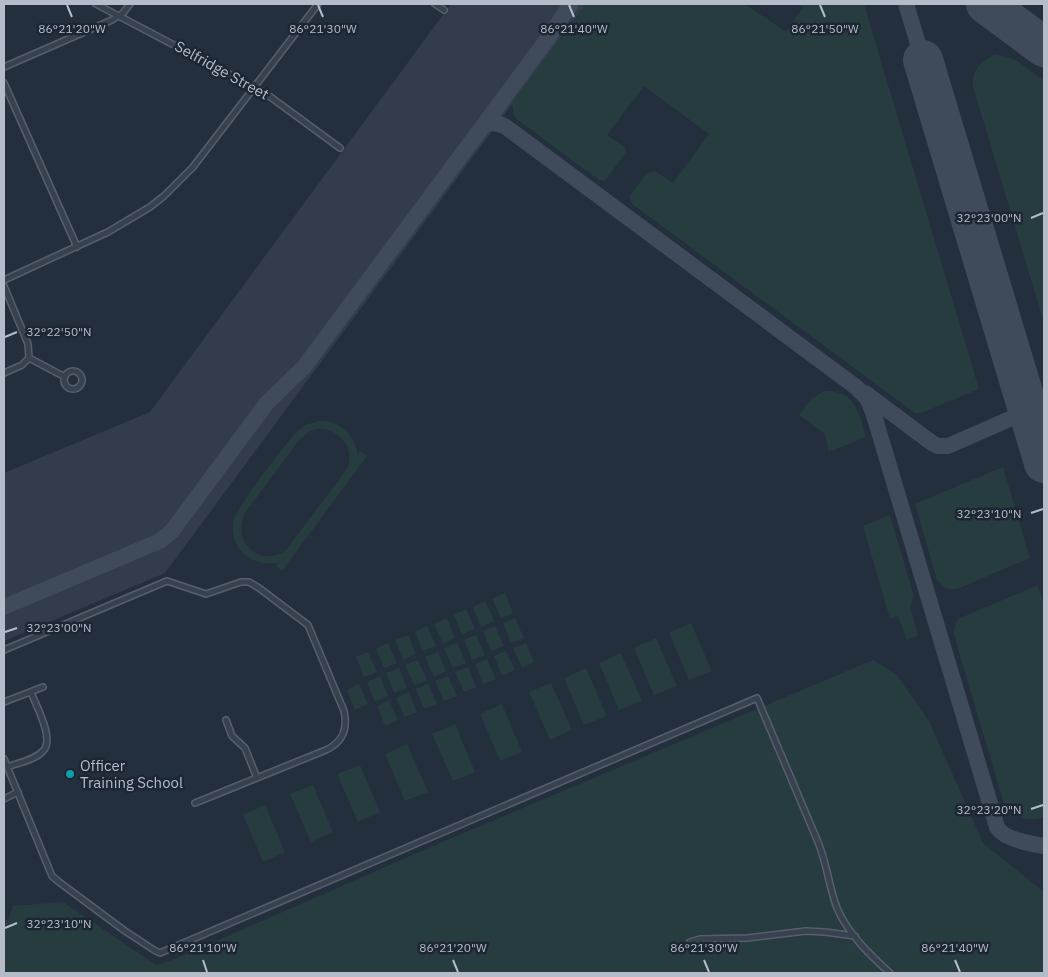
<svg xmlns="http://www.w3.org/2000/svg" width="1048" height="977" font-family="'IBM Plex Sans',sans-serif">
	<style>
		.airport { fill: #323c4b }
		.green { fill: #263c3f; fill-rule: evenodd }
		.lines { fill: none; stroke-linecap: round; stroke-linejoin: round }
		.taxiway { stroke: #3f4a5a; stroke-width: 16 }
		.runway { stroke: #3f4a5a; stroke-width: 40 }
		.street-casing { stroke: #565f6c; stroke-width: 8 }
		.street { stroke: #38414e; stroke-width: 5 }
		.ticks { fill: none; stroke: #b4bcc9; stroke-width: 2 }
		.culture-dot { fill: #0f9aa8; stroke: #1d2633; stroke-width: 2 }
		.labels { text-anchor: middle; dominant-baseline: central; stroke-width: 5; stroke-linejoin: round; paint-order: stroke }
		.street-label { font-size: 15px; fill: #b4bcc9; stroke: #1d2633 }
		.poi-label { font-size: 15px; fill: #b4bcc9; stroke: #1d2633; text-anchor: start }
		.ticks-label { font-size: 12px; text-anchor: middle; fill: #b4bcc9; stroke: #1d2633; stroke-width: 5; stroke-linejoin: round; paint-order: stroke }
	</style>
	<rect width="100%" height="100%" fill="#242f3e"/>
	<path class="airport" d="M 451,4 L 586,4 L 165,573 L 4,641 L 4,473 L 150,412 Z"/>
	<path class="green" d="M 586,4 L 745,4 L 786,32 L 805,4 L 864,4 L 979,389 L 921,413 L 915,413 L 632,204 L 630,197 L 631,194 L 647,173 L 655,171 L 673,183 L 709,134 L 644,86 L 607,135 L 625,147 L 626,152 L 605,181 L 599,180 L 518,120 L 514,115 L 512,103 Z
		M 994,55 C 1015,55 1028,69 1044,81 L 1044,323 L 973,87 C 971,71 980,62 994,55 Z
		M 824,391 C 855,390 859,412 866,437 L 829,452 L 825,434 L 799,415 L 810,400 Z
		M 319,421 C 340,420 354,434 358,455 L 360,451 L 367,456 L 282,571 L 276,566 L 278,563 C 264,565 252,562 242,552 C 235,544 232,534 233,523 C 236,505 281,452 294,434 L 305,425 ZM 318,429 C 341,429 355,448 347,469 L 285,551 C 258,567 231,541 245,513 L 300,439 L 310,431 Z
		M 1003,467 L 1030,558 L 957,589 C 945,590 946,589 937,580 L 915,504 Z
		M 890,515 L 913,593 L 913,599 L 910,607 L 918,635 L 907,640 L 898,616 L 890,619 L 863,526 Z
		M 1038,585 L 1044,605 L 1044,817 C 1026,823 1013,817 1003,801 L 954,635 C 954,627 954,623 960,618 Z
		M 505,593 L 513,613 L 501,618 L 492,599 Z
		M 485,601 L 494,621 L 481,627 L 473,607 Z
		M 466,609 L 475,629 L 462,635 L 454,615 Z
		M 447,618 L 455,638 L 443,644 L 434,624 Z
		M 515,618 L 524,638 L 511,643 L 503,623 Z
		M 691,623 L 712,671 L 689,680 L 669,633 Z
		M 427,626 L 436,646 L 423,651 L 415,632 Z
		M 495,626 L 504,646 L 491,651 L 483,631 Z
		M 408,635 L 416,654 L 403,660 L 395,640 Z
		M 476,635 L 485,655 L 472,660 L 464,640 Z
		M 656,638 L 677,686 L 654,695 L 634,648 Z
		M 388,643 L 397,663 L 384,668 L 376,649 Z
		M 457,643 L 466,663 L 453,668 L 444,648 Z
		M 526,643 L 534,662 L 522,668 L 513,648 Z
		M 506,651 L 515,670 L 502,676 L 494,656 Z
		M 368,652 L 377,672 L 364,677 L 356,657 Z
		M 438,652 L 446,671 L 434,677 L 425,657 Z
		M 621,653 L 642,701 L 619,710 L 599,663 Z
		M 487,659 L 496,679 L 483,684 L 475,664 Z
		M 418,660 L 427,680 L 414,685 L 405,665 Z
		M 873,660 L 896,674 L 929,721 L 983,843 L 1044,892 L 1044,973 L 4,973 L 4,921 L 8,920 L 13,906 L 63,902 L 156,965 L 175,959 L 440,843 Z
		M 468,667 L 476,687 L 464,692 L 455,672 Z
		M 399,668 L 407,688 L 394,693 L 386,673 Z
		M 586,668 L 607,716 L 584,725 L 564,678 Z
		M 380,676 L 388,696 L 375,702 L 367,682 Z
		M 448,676 L 457,696 L 444,701 L 435,681 Z
		M 551,683 L 572,730 L 550,740 L 529,692 Z
		M 359,684 L 368,704 L 355,710 L 347,690 Z
		M 428,684 L 437,704 L 424,709 L 416,689 Z
		M 409,692 L 417,712 L 405,717 L 396,698 Z
		M 389,700 L 398,720 L 385,726 L 377,706 Z
		M 502,704 L 522,752 L 500,761 L 480,714 Z
		M 455,724 L 475,772 L 453,781 L 432,734 Z
		M 407,744 L 428,792 L 405,801 L 385,754 Z
		M 360,765 L 380,812 L 358,822 L 337,774 Z
		M 313,785 L 333,832 L 311,842 L 290,794 Z
		M 265,805 L 285,852 L 263,862 L 243,815 Z"/>
	<g class="lines">
		<path class="taxiway" d="M 906,4 L 923,60
			M 483,126 C 491,121 499,123 506,127 L 856,387 L 867,398 L 873,412 L 997,827 C 1003,839 1031,844 1044,846
			M 865,393 L 932,443 L 938,446 L 948,446 L 1044,404
			M 4,607 L 160,541 L 172,531 L 266,404 L 304,367 L 546,41 L 571,4"/>
		<path class="runway" d="M 986,4 L 1044,47
			M 923,60 L 1044,463"/>
		<defs>
			<path id="street" d="M 96,4 L 265,93 L 340,148
				M 435,4 L 444,10
				M 4,67 L 112,20 L 123,13 L 130,4
				M 4,83 L 77,247
				M 4,280 L 108,232 L 150,207 L 164,196 L 193,167 L 318,4
				M 4,286 L 28,344 L 29,358
				M 29,358 L 65,377
				M64 380a9 9 0 1 1 18 0a9 9 0 1 1-18 0Z
				M 4,373 L 22,365 L 29,358
				M 4,650 L 167,581 L 206,594 L 241,582 L 249,582 L 259,588 L 308,625 L 344,711 C 348,729 343,742 326,750 L 195,803
				M 4,702 L 43,687
				M 226,720 L 232,736 L 245,748 L 257,778
				M 4,759 L 52,876 L 59,882 L 125,931 L 154,950 L 160,953 L 757,698 C 777,746 798,794 818,842 C 827,864 829,887 837,908 C 848,934 870,955 890,973
				M 7,767 C 18,763 35,760 43,751 C 55,739 36,706 31,692
				M 4,799 L 18,792
				M 690,942 L 700,939 L 747,938 L 806,931 L 825,932 L 855,936"/>
		</defs>
		<use href="#street" class="street-casing"/>
		<use href="#street" class="street"/>
	</g>
	<path class="ticks" d="M 67,5 L 72,17M 318,5 L 323,17M 569,5 L 574,17M 820,5 L 825,17M 1031,218 L 1043,213M 5,337 L 17,332M 1031,513 L 1043,509M 5,632 L 17,628M 1031,809 L 1043,805M 5,928 L 17,923M 203,960 L 207,972M 453,960 L 458,972M 704,960 L 709,972M 955,960 L 960,972"/>
	<circle class="culture-dot" cx="70" cy="774" r="5"/>
	<g class="labels">
		<g class="street-label">
			<text transform="translate(222 70) rotate(29)">Selfridge Street</text>
		</g>
		<g class="poi-label">
			<text x="80" y="765">Officer<tspan x="80" dy="17">Training School</tspan></text>
		</g>
	</g>
	<g class="ticks-label">
		<text x="72" y="33">86°21'20"W</text>
		<text x="323" y="33">86°21'30"W</text>
		<text x="574" y="33">86°21'40"W</text>
		<text x="825" y="33">86°21'50"W</text>
		<text x="989" y="222">32°23'00"N</text>
		<text x="59" y="336">32°22'50"N</text>
		<text x="989" y="518">32°23'10"N</text>
		<text x="59" y="632">32°23'00"N</text>
		<text x="989" y="814">32°23'20"N</text>
		<text x="59" y="928">32°23'10"N</text>
		<text x="203" y="952">86°21'10"W</text>
		<text x="453" y="952">86°21'20"W</text>
		<text x="704" y="952">86°21'30"W</text>
		<text x="955" y="952">86°21'40"W</text>
	</g>
	<rect width="1048" height="977" fill="none" stroke="#b4bcc9" stroke-width="10"/>
</svg>
